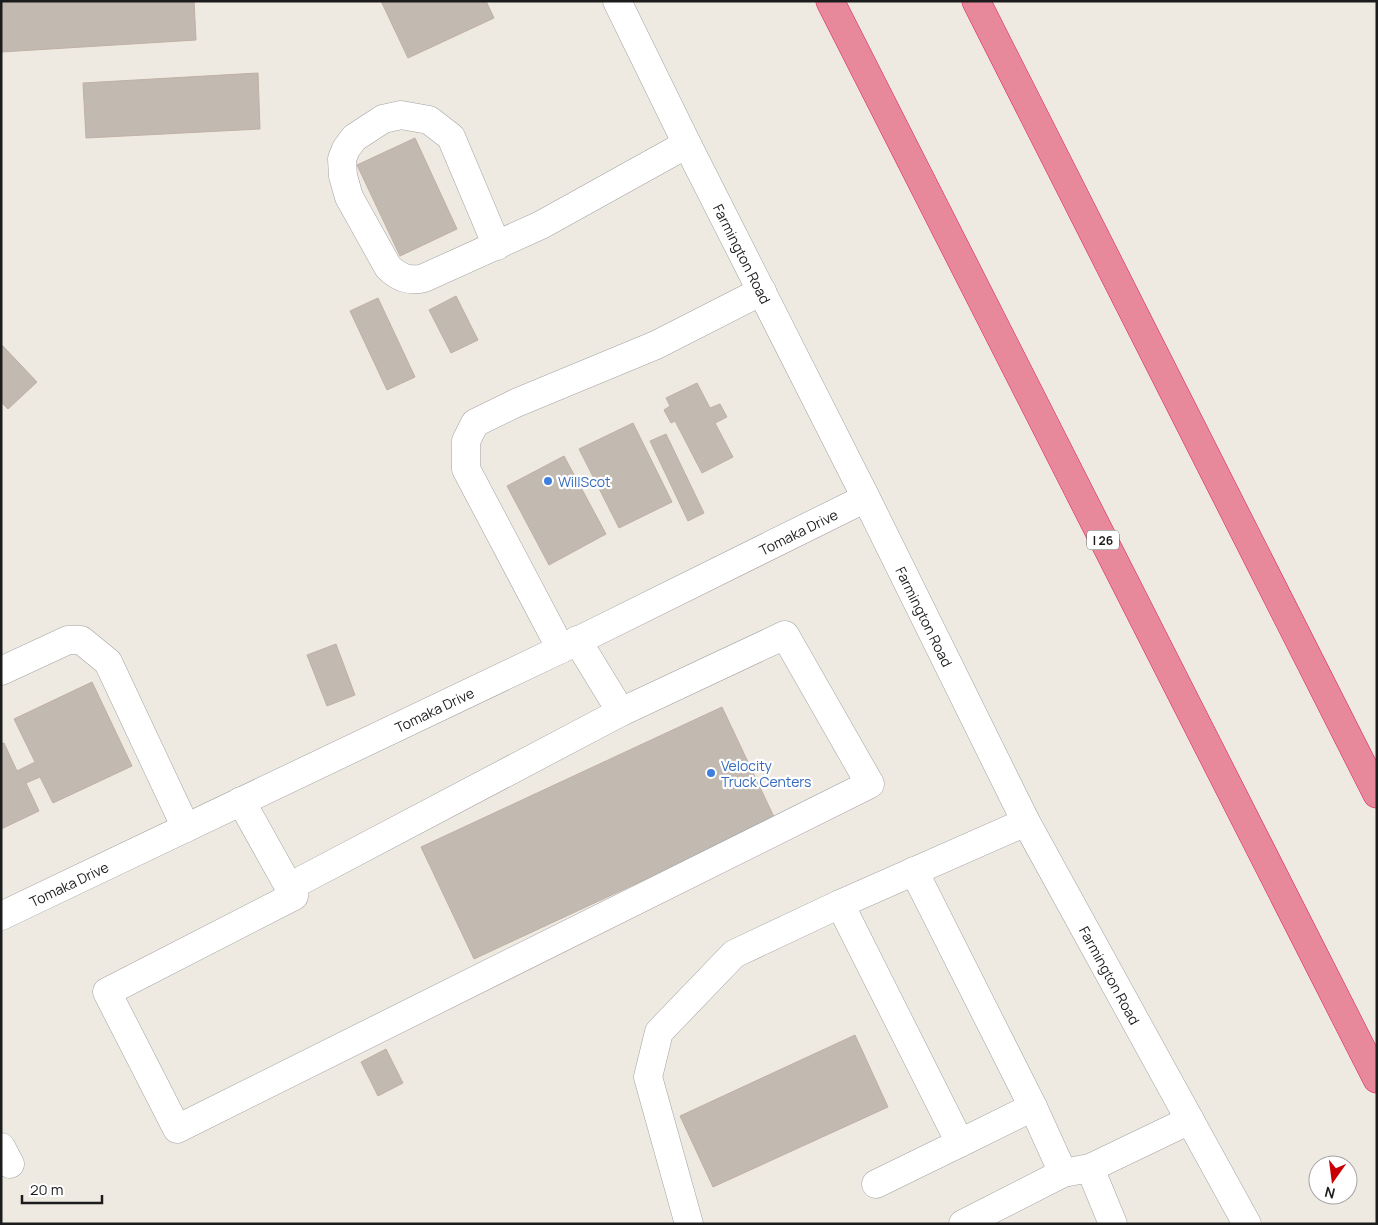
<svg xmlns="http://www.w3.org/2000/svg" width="1378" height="1225" font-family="Manrope,sans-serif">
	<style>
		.building { fill: #c2b9b1; stroke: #c0b0a4 }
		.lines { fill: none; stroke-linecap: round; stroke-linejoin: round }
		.minor-casing { stroke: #a3a3a3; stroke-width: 29 }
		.highway-casing { stroke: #da2163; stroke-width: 29 }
		.minor { stroke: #fff; stroke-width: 28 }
		.highway { stroke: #e7889b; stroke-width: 28 }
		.shop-dot { fill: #3f7fe0; stroke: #fff; stroke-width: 2 }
		.labels { text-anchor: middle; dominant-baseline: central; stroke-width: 4.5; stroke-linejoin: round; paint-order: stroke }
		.shield { fill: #fff; stroke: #606060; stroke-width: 1 }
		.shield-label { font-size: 12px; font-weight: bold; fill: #1c1c1c }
		.street-label { font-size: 14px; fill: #1c1c1c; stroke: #fff }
		.shop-label { font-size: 14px; fill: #366cbe; stroke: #fff; text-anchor: start }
	</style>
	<rect width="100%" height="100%" fill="#eeeae2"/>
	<path class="building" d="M 1,1 L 194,1 L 196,40 L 1,52 Z
		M 381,1 L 486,1 L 494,18 L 408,58 Z
		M 258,73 L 260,129 L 86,138 L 83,83 Z
		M 415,138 L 457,229 L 400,256 L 357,165 Z
		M 456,296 L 478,340 L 451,353 L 429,310 Z
		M 378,298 L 415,377 L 387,390 L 350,311 Z
		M 1,344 L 37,382 L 8,409 L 1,402 Z
		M 697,383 L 710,408 L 720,404 L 727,417 L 715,423 L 733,457 L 702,473 L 675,421 L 671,423 L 664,410 L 670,406 L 666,398 Z
		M 633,423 L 672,502 L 619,528 L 579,449 Z
		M 666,434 L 704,513 L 688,521 L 650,441 Z
		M 564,456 L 606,534 L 549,565 L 507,486 Z
		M 336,644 L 355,695 L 327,706 L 307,655 Z
		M 92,682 L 132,766 L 53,803 L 40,777 L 26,783 L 39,811 L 1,829 L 1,744 L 4,743 L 17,771 L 35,762 L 14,719 Z
		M 722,707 L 775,819 L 474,959 L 421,847 Z
		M 855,1035 L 888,1107 L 713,1187 L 680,1116 Z
		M 386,1049 L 403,1083 L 378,1096 L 361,1062 Z"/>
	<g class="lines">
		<defs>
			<g id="minor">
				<path id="s1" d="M 617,1 L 687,144 L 866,498 L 1026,822 L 1247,1224"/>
				<path d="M 497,246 L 451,137 L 429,120 L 401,115 L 383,119 L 354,138 L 346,149 L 342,159 L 343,176 L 349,197 L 388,267 C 398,277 409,282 424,278 L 541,225 L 687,144"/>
				<path d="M 561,649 L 466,469 L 466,441 L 475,423 L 516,403 L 656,345 L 762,291"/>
				<path d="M 1,671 L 68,640 L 81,640 L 108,662 L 186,828"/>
				<path d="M 241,801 L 294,896 L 107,992 L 177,1129 L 870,784 L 785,635 L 621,712 L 577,640"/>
				<path d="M 914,871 L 1033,1107"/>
				<path d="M 289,887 L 621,712"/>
				<path d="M 840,904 L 960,1143 L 1033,1107 L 1063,1173"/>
				<path id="s2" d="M 1,916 L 561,649 L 866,498"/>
				<path d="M 1,1147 L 10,1164"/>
				<path d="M 1090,1168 L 1113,1224"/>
				<path d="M 876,1184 L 960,1143"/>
				<path d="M 689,1224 L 648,1077 L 659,1032 L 734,954 L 840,904 L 1026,822"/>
				<path d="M 963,1224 L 1063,1173 L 1090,1168 L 1190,1120"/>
			</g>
			<path id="highway" d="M 830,1 L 1377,1079
				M 976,1 L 1377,794"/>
		</defs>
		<use href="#minor" class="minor-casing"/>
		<use href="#highway" class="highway-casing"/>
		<use href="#minor" class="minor"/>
		<use href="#highway" class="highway"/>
	</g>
	<g class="shop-dot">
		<circle cx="548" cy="481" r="5"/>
		<circle cx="711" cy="773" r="5"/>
	</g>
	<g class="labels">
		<rect class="shield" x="1087" y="530.5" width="32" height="19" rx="4"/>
		<g class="shield-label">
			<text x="1103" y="540">I 26</text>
		</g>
		<g class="street-label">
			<text stroke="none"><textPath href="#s1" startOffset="282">Farmington Road</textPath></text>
			<text stroke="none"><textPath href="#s2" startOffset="885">Tomaka Drive</textPath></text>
			<text stroke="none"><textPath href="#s1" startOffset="688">Farmington Road</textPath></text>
			<text stroke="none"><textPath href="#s2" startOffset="480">Tomaka Drive</textPath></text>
			<text stroke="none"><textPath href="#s2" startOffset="75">Tomaka Drive</textPath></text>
			<text stroke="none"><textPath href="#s1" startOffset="1092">Farmington Road</textPath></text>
		</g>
		<g class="shop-label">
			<text x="558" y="481">WillScot</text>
			<text x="721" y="765">Velocity<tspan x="721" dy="16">Truck Centers</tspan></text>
		</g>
	</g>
	<rect width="1378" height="1225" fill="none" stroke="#1c1c1c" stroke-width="5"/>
	<g transform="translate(1333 1180) rotate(194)"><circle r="24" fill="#ffffff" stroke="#a4a4a4"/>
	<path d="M0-4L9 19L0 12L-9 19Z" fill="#c90003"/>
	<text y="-8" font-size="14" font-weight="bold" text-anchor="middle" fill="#1c1c1c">N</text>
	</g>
	<path d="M22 1195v8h80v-8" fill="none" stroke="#1c1c1c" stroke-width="2.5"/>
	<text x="30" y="1195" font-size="15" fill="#1c1c1c" stroke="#ffffff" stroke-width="4" paint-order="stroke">20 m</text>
</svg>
